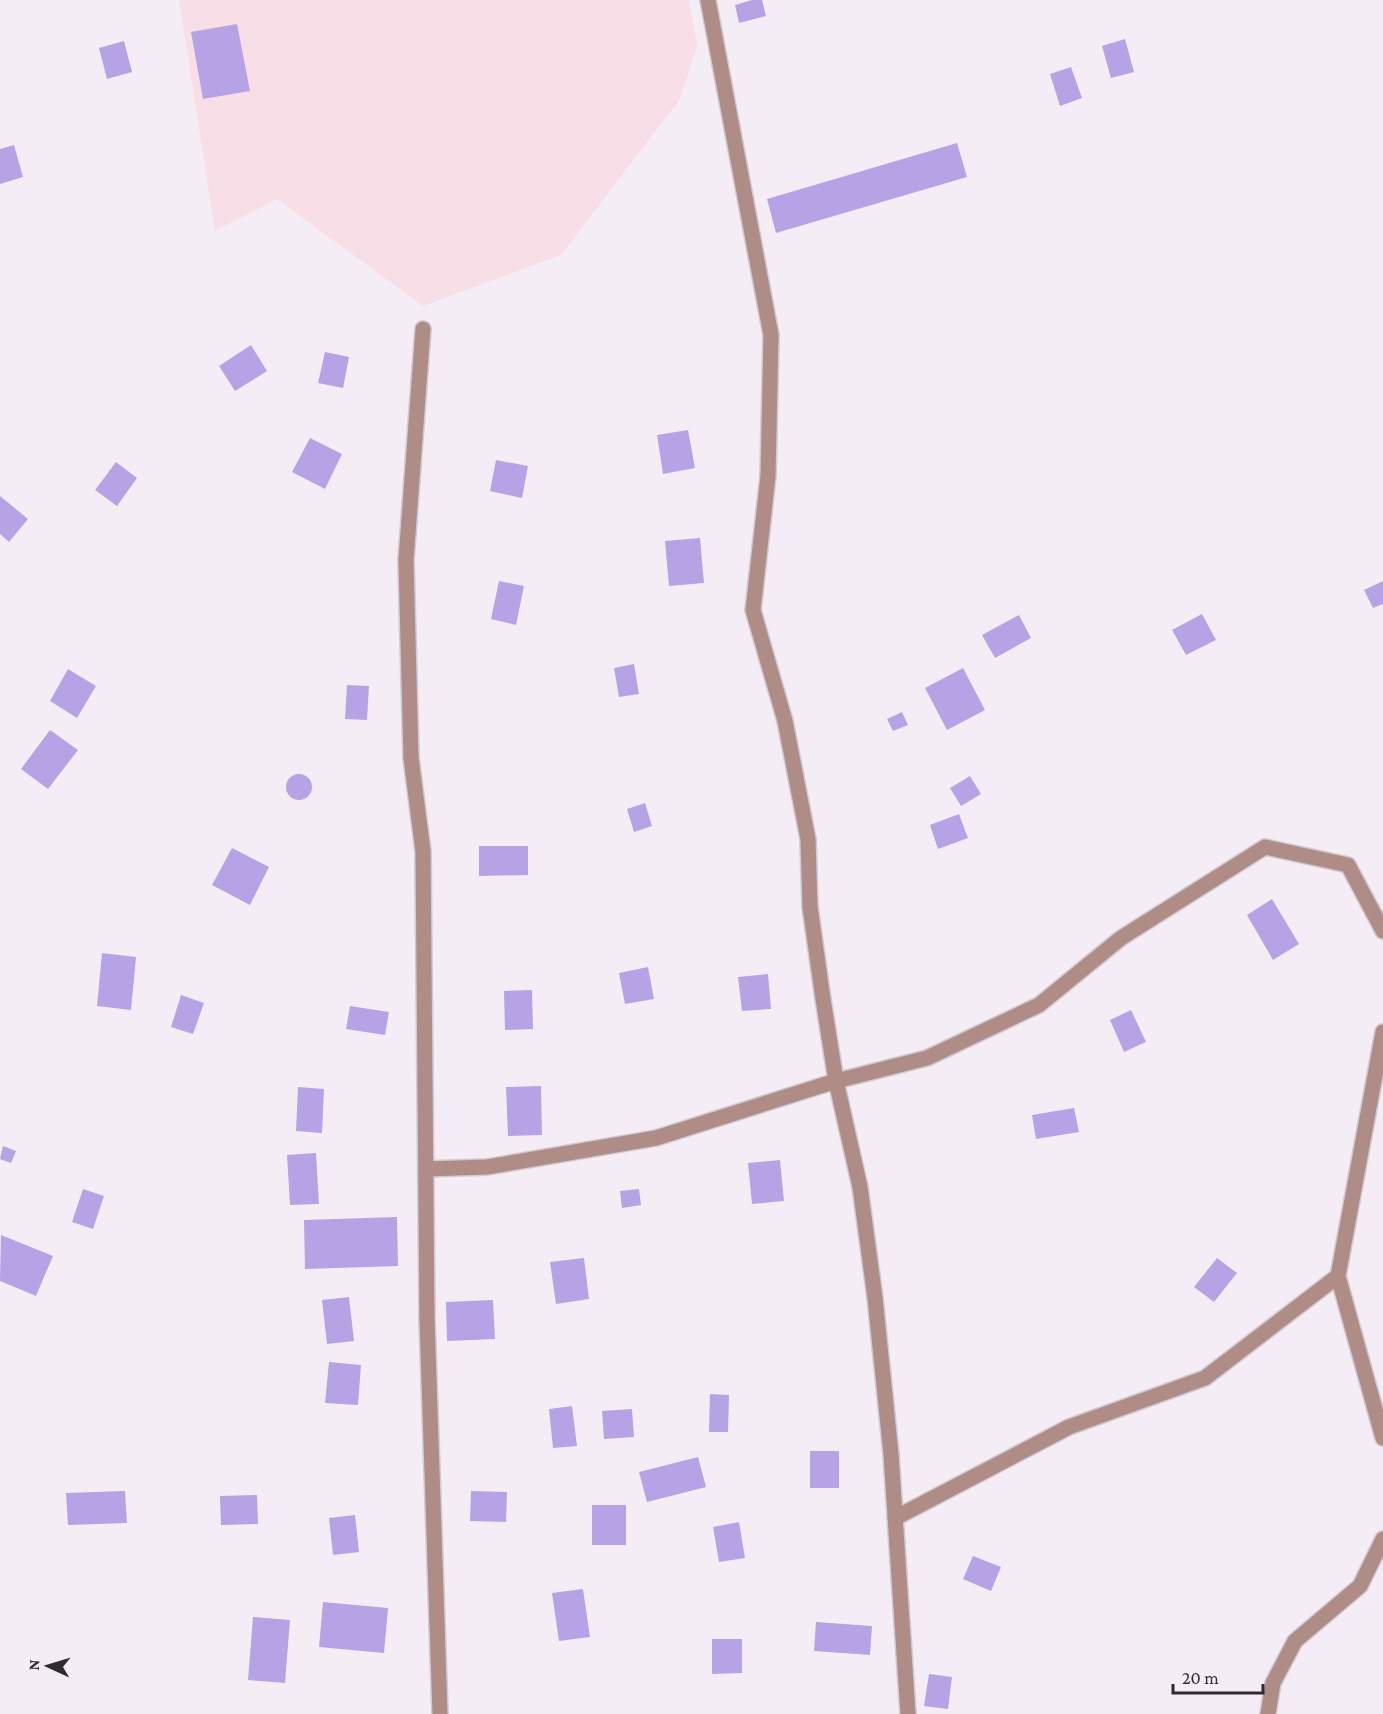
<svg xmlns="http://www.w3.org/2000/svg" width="1383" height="1714" font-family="'Crimson Pro',serif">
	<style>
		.education { fill: #f8dee6 }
		.building { fill: #b6a3e6 }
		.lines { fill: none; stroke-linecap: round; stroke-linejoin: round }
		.minor-casing { stroke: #d1cad1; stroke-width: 18 }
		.minor { stroke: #af8c86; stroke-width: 15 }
	</style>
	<rect width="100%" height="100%" fill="#f5edf5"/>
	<path class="education" d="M 179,0 L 689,0 L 697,46 L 680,99 L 561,255 L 423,306 L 277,199 L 215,231 Z"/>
	<path class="building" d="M 752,0 L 762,0 L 766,16 L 739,23 L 735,5 Z
		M 237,24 L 250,91 L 203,99 L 191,32 Z
		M 1125,39 L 1134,72 L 1111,78 L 1102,46 Z
		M 124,41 L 132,72 L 107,79 L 99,48 Z
		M 1071,67 L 1082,98 L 1060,106 L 1050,74 Z
		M 957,143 L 967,177 L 776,233 L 767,199 Z
		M 14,145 L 23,177 L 0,184 L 0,149 Z
		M 251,345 L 267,371 L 235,391 L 219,366 Z
		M 325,352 L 349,357 L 343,388 L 318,383 Z
		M 688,430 L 695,468 L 663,474 L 657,435 Z
		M 310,438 L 342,454 L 325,489 L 292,472 Z
		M 496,460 L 528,466 L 522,498 L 490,491 Z
		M 116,462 L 137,478 L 117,506 L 95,490 Z
		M 0,496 L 28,519 L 9,542 L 0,534 Z
		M 700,538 L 704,583 L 669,586 L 665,541 Z
		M 499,581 L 524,586 L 516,625 L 491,619 Z
		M 1383,581 L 1383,604 L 1373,608 L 1364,590 Z
		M 1202,614 L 1216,640 L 1186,655 L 1172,630 Z
		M 1019,615 L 1031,638 L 995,658 L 982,635 Z
		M 634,664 L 639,694 L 619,697 L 614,668 Z
		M 963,668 L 985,710 L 947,730 L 925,688 Z
		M 68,669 L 96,686 L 77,718 L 50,701 Z
		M 347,685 L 369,686 L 367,720 L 345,719 Z
		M 902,712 L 908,725 L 893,731 L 887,719 Z
		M 50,730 L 78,750 L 48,789 L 21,769 Z
		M286 787a13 13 0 1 1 26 0a13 13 0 1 1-26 0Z
		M 970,776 L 981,794 L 961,806 L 950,788 Z
		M 645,803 L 652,826 L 634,832 L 627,809 Z
		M 959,814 L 968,838 L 938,849 L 930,825 Z
		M 479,846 L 528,846 L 528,875 L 479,876 Z
		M 232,848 L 269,867 L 250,905 L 212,885 Z
		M 1272,899 L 1299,944 L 1273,960 L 1247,915 Z
		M 102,953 L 136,957 L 131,1010 L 97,1006 Z
		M 648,967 L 654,999 L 625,1004 L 619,973 Z
		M 768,974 L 771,1009 L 742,1011 L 738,977 Z
		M 532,990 L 533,1029 L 505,1030 L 504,991 Z
		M 181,995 L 204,1003 L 193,1034 L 171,1027 Z
		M 350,1006 L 389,1012 L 385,1035 L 346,1029 Z
		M 1131,1010 L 1146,1042 L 1124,1052 L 1110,1020 Z
		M 541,1086 L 542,1135 L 508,1136 L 506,1087 Z
		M 298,1087 L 324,1089 L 322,1133 L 296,1131 Z
		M 1074,1108 L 1079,1132 L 1036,1139 L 1032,1115 Z
		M 3,1146 L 16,1151 L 11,1163 L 0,1159 Z
		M 316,1153 L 319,1204 L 290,1205 L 287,1155 Z
		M 780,1160 L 784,1201 L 752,1204 L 748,1163 Z
		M 83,1189 L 104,1196 L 93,1229 L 72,1222 Z
		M 639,1189 L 641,1205 L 622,1208 L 620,1191 Z
		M 397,1217 L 398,1266 L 305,1269 L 304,1220 Z
		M 1,1235 L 53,1256 L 36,1296 L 0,1281 Z
		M 584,1258 L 589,1299 L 556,1304 L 550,1262 Z
		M 1217,1258 L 1237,1273 L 1214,1302 L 1194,1287 Z
		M 349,1297 L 354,1341 L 327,1344 L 322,1300 Z
		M 493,1300 L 495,1339 L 447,1341 L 446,1302 Z
		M 329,1362 L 361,1365 L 358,1405 L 325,1403 Z
		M 710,1394 L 729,1395 L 728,1432 L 709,1432 Z
		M 572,1406 L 577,1446 L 553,1448 L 549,1409 Z
		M 632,1409 L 634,1437 L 604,1439 L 602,1411 Z
		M 810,1451 L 839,1451 L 839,1488 L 810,1488 Z
		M 698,1457 L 706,1487 L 647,1502 L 639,1472 Z
		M 125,1491 L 127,1523 L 68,1525 L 66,1493 Z
		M 471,1491 L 507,1492 L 506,1522 L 470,1521 Z
		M 257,1495 L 258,1524 L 221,1525 L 220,1496 Z
		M 592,1505 L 626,1505 L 626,1545 L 592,1545 Z
		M 355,1515 L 359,1552 L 333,1555 L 329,1518 Z
		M 739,1522 L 745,1558 L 719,1562 L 713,1527 Z
		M 973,1556 L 1001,1567 L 991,1591 L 963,1579 Z
		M 583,1589 L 590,1637 L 559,1641 L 552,1593 Z
		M 323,1602 L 388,1608 L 384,1653 L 319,1647 Z
		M 253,1617 L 290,1620 L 285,1683 L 248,1680 Z
		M 816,1622 L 872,1626 L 870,1655 L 814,1651 Z
		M 712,1639 L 742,1639 L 742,1673 L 712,1674 Z
		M 929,1674 L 952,1677 L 948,1709 L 924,1706 Z"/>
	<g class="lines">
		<defs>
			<path id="minor" d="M 708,0 L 771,335 L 768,476 L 753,610 L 785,721 L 808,839 L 810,907 L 823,999 L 836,1081 L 860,1187 L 875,1298 L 891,1454 L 908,1714
				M 423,329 L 406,560 L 411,758 L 423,851 L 427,1319 L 440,1714
				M 426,1169 L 487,1167 L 656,1138 L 836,1081 L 927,1058 L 1039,1005 L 1121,938 L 1265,847 L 1348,865 L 1383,931
				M 1338,1276 L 1383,1438
				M 895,1518 L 1069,1427 L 1205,1378 L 1338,1276 L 1383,1032
				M 1268,1714 L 1273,1683 L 1295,1641 L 1360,1586 L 1383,1539"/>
		</defs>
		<use href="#minor" class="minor-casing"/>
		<use href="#minor" class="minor"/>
	</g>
	<g transform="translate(48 1666) rotate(274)" stroke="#f5edf5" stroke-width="4.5" paint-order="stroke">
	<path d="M0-4.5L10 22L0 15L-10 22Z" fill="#2f2c2f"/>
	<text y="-9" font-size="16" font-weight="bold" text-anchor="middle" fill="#2f2c2f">N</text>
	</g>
	<path d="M1173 1684v9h90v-9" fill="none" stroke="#2f2c2f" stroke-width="3"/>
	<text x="1182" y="1684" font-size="18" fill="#2f2c2f" stroke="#f5edf5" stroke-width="4.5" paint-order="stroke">20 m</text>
</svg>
